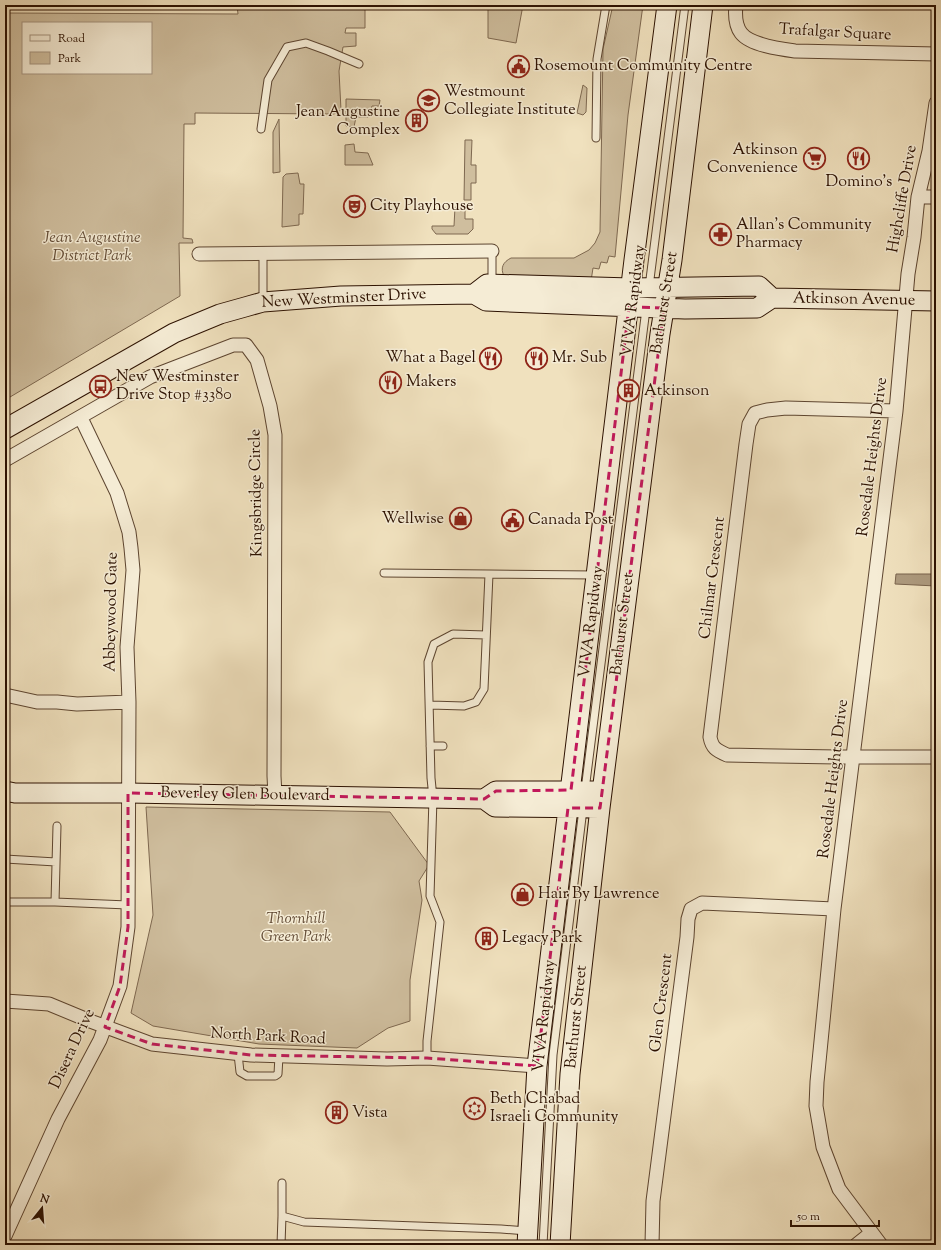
<svg xmlns="http://www.w3.org/2000/svg" width="941" height="1250" font-family="'Sorts Mill Goudy',serif">
	<style>
		.green { fill: #cfbe9e; stroke: #7e6850; fill-rule: evenodd }
		.water { fill: #ad9a7e; stroke: #79634c }
		.lines { fill: none; stroke-linecap: round; stroke-linejoin: round }
		.lane-casing { stroke: #5d4530; stroke-width: 9 }
		.street-casing { stroke: #5d4530; stroke-width: 15 }
		.secondary-casing { stroke: #2c1101; stroke-width: 21 }
		.lane { stroke: #f5ecd5; stroke-width: 7 }
		.street { stroke: #f5ecd5; stroke-width: 13 }
		.secondary { stroke: #f5ecd5; stroke-width: 19 }
		.marked { fill: none; stroke: #c2185b; stroke-width: 3; stroke-dasharray: 8 5; stroke-linejoin: round }
		.labels { text-anchor: middle; dominant-baseline: central; stroke-width: 3; stroke-linejoin: round; paint-order: stroke }
		.street-label { font-size: 16px; fill: #2c1101; stroke: #f5ecd5 }
		.poi-label { font-size: 16px; fill: #2c1101; stroke: #f5ecd5; text-anchor: start }
		.park-label { font-size: 16px; font-style: italic; fill: #654e38; stroke: #f5ecd5 }
	</style>
	<rect width="100%" height="100%" fill="#f0e1be"/>
	<filter id="stains"><feTurbulence type="fractalNoise" baseFrequency=".005" numOctaves="4"/><feColorMatrix values="0 0 0 0 .2 0 0 0 0 .09 0 0 0 0 .02 0 0 0 .5 -.17"/></filter>
	<radialGradient id="worn" r=".72"><stop offset=".6" stop-color="#630" stop-opacity="0"/><stop offset="1" stop-color="#630" stop-opacity=".3"/></radialGradient>
	<path class="green" d="M 237,5 L 418,5 L 418,7 L 365,7 L 365,28 L 346,28 L 345,33 L 356,33 L 356,46 L 343,47 L 339,71 L 341,110 L 334,114 L 195,113 L 195,124 L 184,124 L 183,238 L 192,239 L 193,243 L 179,243 L 180,296 L 5,400 L 5,13 L 238,14 ZM 23,23 L 151,23 L 151,73 L 23,73 Z
		M 469,5 L 523,5 L 516,43 L 488,38 L 488,8 L 469,8 Z
		M 613,5 L 643,5 L 628,115 L 615,257 L 609,256 L 607,263 L 601,262 L 599,269 L 593,268 L 591,281 L 504,276 C 500,268 503,262 511,258 L 574,258 L 589,250 L 595,243 L 600,232 L 603,49 Z
		M 583,85 L 587,88 L 586,112 L 583,115 L 577,113 Z
		M 346,99 L 380,100 L 379,106 L 372,106 L 368,117 L 356,117 L 354,127 L 346,126 Z
		M 279,119 L 280,172 L 273,173 L 273,132 Z
		M 465,140 L 472,140 L 471,165 L 476,165 L 476,183 L 471,183 L 471,200 L 464,200 Z
		M 354,144 L 355,152 L 368,153 L 373,165 L 345,165 L 345,145 Z
		M 298,173 L 300,184 L 304,184 L 303,214 L 299,214 L 299,225 L 282,227 L 283,177 L 286,174 Z
		M 455,207 L 465,208 L 465,219 L 473,219 L 473,229 L 468,234 L 436,234 L 432,229 L 432,226 L 454,226 Z
		M 146,807 L 390,812 L 429,865 L 419,881 L 422,900 L 410,980 L 410,1021 L 388,1028 L 357,1048 L 259,1044 L 153,1026 L 131,1013 L 153,915 Z"/>
	<path class="water" d="M 896,574 L 936,574 L 936,586 L 895,584 Z"/>
	<g class="lines">
		<defs>
			<path id="lane" d="M 261,129 L 268,80 L 287,47 L 306,43 L 328,51 L 359,64
				M 596,138 L 597,59 L 606,5
				M 492,251 L 492,283
				M 263,253 L 263,301
				M 649,287 L 685,5
				M 384,573 L 489,574
				M 430,705 L 464,706 L 476,702 L 484,689 L 489,574 L 596,575
				M 430,746 L 443,746
				M 585,790 L 646,309
				M 5,859 L 56,862
				M 5,902 L 55,902 L 128,905
				M 55,902 L 57,826
				M 238,1054 L 240,1072 L 247,1076 L 275,1076 L 278,1074 L 279,1056
				M 427,1058 L 427,1041 L 440,922 L 430,896 L 433,798 L 431,778 L 428,662 L 434,644 L 453,634 L 486,635
				M 282,1216 L 304,1222 L 501,1229 L 527,1231
				M 281,1245 L 282,1216 L 282,1183
				M 543,1245 L 553,1055 L 583,809"/>
			<path id="street" d="M 736,5 C 735,14 735,25 741,33 C 750,45 780,49 795,51 L 936,54
				M 918,197 L 936,197
				M 199,254 L 492,251
				M 896,411 L 786,408 L 767,410 L 755,413 L 749,424 L 746,444 L 710,737 C 712,748 716,750 727,755 L 838,757 L 936,757
				M 5,460 L 150,377 L 233,345 L 246,345 L 257,360 L 270,406 L 275,435 L 274,776 L 275,796
				M 5,695 L 37,702 L 57,702 L 77,704 L 129,702
				M 5,1001 L 49,1004 L 90,1021 L 152,1044 L 251,1055 L 387,1059 L 427,1058 L 537,1066
				M 5,1236 L 58,1119 L 100,1040 L 120,986 L 128,927 L 129,702 L 127,647 L 133,570 L 131,548 L 129,532 L 117,493 L 81,418
				M 652,1245 L 653,1201 L 687,937 L 688,919 L 691,909 L 702,903 L 834,909
				M 856,1245 L 871,1233
				M 881,1245 L 839,1189 L 823,1147 L 816,1106 L 817,1082 L 834,909 L 896,411 L 908,274 L 914,237 L 918,197 L 929,151 L 936,103"/>
			<path id="secondary" d="M 474,294 L 486,301 L 685,309 L 757,308 L 772,298 L 936,301
				M 5,429 L 174,333 L 220,314 L 245,307 L 263,302 L 341,296 L 474,294 L 487,284 L 631,288 L 759,286 L 772,298
				M 5,791 L 15,793 L 128,793 L 484,799 L 496,791 L 602,791
				M 484,799 L 495,807 L 600,808
				M 527,1245 L 537,1066 L 634,260 L 667,5
				M 560,1245 L 570,1074 L 600,808 L 660,334 L 672,260 L 703,5"/>
		</defs>
		<use href="#lane" class="lane-casing"/>
		<use href="#street" class="street-casing"/>
		<use href="#secondary" class="secondary-casing"/>
		<use href="#lane" class="lane"/>
		<use href="#street" class="street"/>
		<use href="#secondary" class="secondary"/>
	</g>
	<path class="marked" d="M 629,307 L 664,308 L 600,808 L 568,808 L 537,1066 L 427,1058 L 251,1055 L 152,1044 L 105,1027 L 120,986 L 128,927 L 128,793 L 484,799 L 496,791 L 571,790 Z"/>
	<defs>
		<symbol id="civic-ring" viewBox="-11 -11 22 22"><circle r="9.5" fill="#f5ecd5" stroke="#8f2418" stroke-width="1.5"/><path d="M-.6-6.5H3V-4.5H.6V-3L4-1V1h2V6H-6V1h2V-1L-.6-3ZM-1.2 2.5V6h2.4V2.5Z" fill="#8f2418"/></symbol>
		<symbol id="school-ring" viewBox="-11 -11 22 22"><circle r="9.5" fill="#f5ecd5" stroke="#8f2418" stroke-width="1.5"/><path d="M0-5L7-2L0 1L-7-2ZM-4 1L0 2.5L4 1V4Q0 6-4 4Z" fill="#8f2418"/></symbol>
		<symbol id="building-ring" viewBox="-11 -11 22 22"><circle r="9.5" fill="#f5ecd5" stroke="#8f2418" stroke-width="1.5"/><path d="M-4-6H4V6H1V3H-1V6H-4ZM-2.5-4.3h1.7v1.8h-1.7ZM.8-4.3h1.7v1.8H.8ZM-2.5-1h1.7V.8h-1.7ZM.8-1h1.7V.8H.8Z" fill="#8f2418"/></symbol>
		<symbol id="restaurant-ring" viewBox="-11 -11 22 22"><circle r="9.5" fill="#f5ecd5" stroke="#8f2418" stroke-width="1.5"/><path d="M-5-6h1v4h1v-4h1v4h1v-4h1v5L-1.5 .5V6h-2V.5L-5-1ZM5-6V6H3V1.5H1.5Q1.5-4 5-6Z" fill="#8f2418"/></symbol>
		<symbol id="supermarket-ring" viewBox="-11 -11 22 22"><circle r="9.5" fill="#f5ecd5" stroke="#8f2418" stroke-width="1.5"/><path d="M-6-5.5h2.5l.6 2H6L4.5 2H-2.5L-4.4-4H-6ZM-1.5 3.2a1.3 1.3 0 1 0 .1 0ZM3 3.2a1.3 1.3 0 1 0 .1 0Z" fill="#8f2418"/></symbol>
		<symbol id="theatre-ring" viewBox="-11 -11 22 22"><circle r="9.5" fill="#f5ecd5" stroke="#8f2418" stroke-width="1.5"/><path d="M-5-5.5Q0-4 5-5.5V0Q5 5 0 6Q-5 5-5 0ZM-3.3-2.5H-1v1.5H-3.3ZM1-2.5H3.3v1.5H1ZM-2.8 1Q0 5.5 2.8 1Z" fill="#8f2418"/></symbol>
		<symbol id="pharmacy-ring" viewBox="-11 -11 22 22"><circle r="9.5" fill="#f5ecd5" stroke="#8f2418" stroke-width="1.5"/><path d="M-2-6h4v4h4v4h-4v4h-4v-4h-4v-4h4Z" fill="#8f2418"/></symbol>
		<symbol id="bus-ring" viewBox="-11 -11 22 22"><circle r="9.5" fill="#f5ecd5" stroke="#8f2418" stroke-width="1.5"/><path d="M-5-6H5V4H4V6H2V4H-2V6H-4V4H-5ZM-3.5-4V0h7V-4ZM-3.5 1.2v1.5H-2V1.2ZM2 1.2v1.5H3.5V1.2Z" fill="#8f2418"/></symbol>
		<symbol id="shop-ring" viewBox="-11 -11 22 22"><circle r="9.5" fill="#f5ecd5" stroke="#8f2418" stroke-width="1.5"/><path d="M-5-2.5h2.3a2.7 3.5 0 0 1 5.4 0H5L5.5 6h-11ZM-1.5-2.5h3a1.5 2.3 0 0 0-3 0Z" fill="#8f2418"/></symbol>
		<symbol id="synagogue-ring" viewBox="-11 -11 22 22"><circle r="9.5" fill="#f5ecd5" stroke="#8f2418" stroke-width="1.5"/><path d="M0-6.5L5.6 3.2H-5.6ZM0 6.5L5.6-3.2H-5.6Z" fill="#8f2418"/></symbol>
	</defs>
	<g fill-rule="evenodd">
		<use href="#civic-ring" x="506" y="54" width="25" height="25"/>
		<use href="#school-ring" x="416" y="88" width="25" height="25"/>
		<use href="#building-ring" x="404" y="108" width="25" height="25"/>
		<use href="#restaurant-ring" x="846" y="146" width="25" height="25"/>
		<use href="#supermarket-ring" x="802" y="146" width="25" height="25"/>
		<use href="#theatre-ring" x="342" y="194" width="25" height="25"/>
		<use href="#pharmacy-ring" x="708" y="222" width="25" height="25"/>
		<use href="#restaurant-ring" x="478" y="346" width="25" height="25"/>
		<use href="#restaurant-ring" x="524" y="346" width="25" height="25"/>
		<use href="#restaurant-ring" x="378" y="370" width="25" height="25"/>
		<use href="#bus-ring" x="88" y="374" width="25" height="25"/>
		<use href="#building-ring" x="616" y="378" width="25" height="25"/>
		<use href="#shop-ring" x="448" y="506" width="25" height="25"/>
		<use href="#civic-ring" x="500" y="508" width="25" height="25"/>
		<use href="#shop-ring" x="510" y="882" width="25" height="25"/>
		<use href="#building-ring" x="474" y="926" width="25" height="25"/>
		<use href="#synagogue-ring" x="462" y="1096" width="25" height="25"/>
		<use href="#building-ring" x="324" y="1100" width="25" height="25"/>
	</g>
	<g class="labels">
		<g class="street-label">
			<text transform="translate(835 33) rotate(3)">Trafalgar Square</text>
			<text transform="translate(903 199) rotate(-80)">Highcliffe Drive</text>
			<text transform="translate(344 299) rotate(-3)">New Westminster Drive</text>
			<text transform="translate(854 300) rotate(1)">Atkinson Avenue</text>
			<text transform="translate(634 301) rotate(-83)">VIVA Rapidway</text>
			<text transform="translate(665 303) rotate(-81)">Bathurst Street</text>
			<text transform="translate(873 457) rotate(-83)">Rosedale Heights Drive</text>
			<text transform="translate(257 493) rotate(-91)">Kingsbridge Circle</text>
			<text transform="translate(713 578) rotate(-83)">Chilmar Crescent</text>
			<text transform="translate(112 612) rotate(-89)">Abbeywood Gate</text>
			<text transform="translate(592 622) rotate(-83)">VIVA Rapidway</text>
			<text transform="translate(623 624) rotate(-83)">Bathurst Street</text>
			<text transform="translate(834 779) rotate(-83)">Rosedale Heights Drive</text>
			<text transform="translate(245 795) rotate(1)">Beverley Glen Boulevard</text>
			<text transform="translate(662 1003) rotate(-83)">Glen Crescent</text>
			<text transform="translate(545 1016) rotate(-84)">VIVA Rapidway</text>
			<text transform="translate(577 1017) rotate(-84)">Bathurst Street</text>
			<text transform="translate(268 1037) rotate(3)">North Park Road</text>
			<text transform="translate(73 1049) rotate(-65)">Disera Drive</text>
		</g>
		<g class="poi-label">
			<text x="534" y="66">Rosemount Community Centre</text>
			<text x="444" y="92">Westmount<tspan x="444" dy="18">Collegiate Institute</tspan></text>
			<text x="400" y="112" text-anchor="end">Jean Augustine<tspan x="400" dy="18">Complex</tspan></text>
			<text x="798" y="150" text-anchor="end">Atkinson<tspan x="798" dy="18">Convenience</tspan></text>
			<text x="859" y="182" text-anchor="middle">Domino's</text>
			<text x="370" y="206">City Playhouse</text>
			<text x="736" y="225">Allan's Community<tspan x="736" dy="18">Pharmacy</tspan></text>
			<text x="476" y="358" text-anchor="end">What a Bagel</text>
			<text x="552" y="358">Mr. Sub</text>
			<text x="116" y="377">New Westminster<tspan x="116" dy="18">Drive Stop #3380</tspan></text>
			<text x="406" y="382">Makers</text>
			<text x="644" y="391">Atkinson</text>
			<text x="444" y="519" text-anchor="end">Wellwise</text>
			<text x="528" y="520">Canada Post</text>
			<text x="538" y="894">Hair By Lawrence</text>
			<text x="502" y="938">Legacy Park</text>
			<text x="490" y="1099">Beth Chabad<tspan x="490" dy="18">Israeli Community</tspan></text>
			<text x="352" y="1113">Vista</text>
		</g>
		<g class="park-label">
			<text x="92" y="238">Jean Augustine<tspan x="92" dy="18">District Park</tspan></text>
			<text x="296" y="919">Thornhill<tspan x="296" dy="18">Green Park</tspan></text>
		</g>
	</g>
	<rect width="941" height="1250" fill="none" stroke="#f0e1be" stroke-width="20"/>
	<rect x="6" y="6" width="929" height="1238" fill="none" stroke="#2c1101" stroke-width="2"/>
	<rect x="10" y="10" width="921" height="1230" fill="none" stroke="#2c1101"/>
	<rect x="22" y="22" width="130" height="52" fill="#f5ecd5" stroke="#a59480"/>
	<rect x="30" y="35" width="20" height="6" fill="#f5ecd5" stroke="#a59480"/>
	<text x="58" y="42" font-size="12" fill="#2c1101">Road</text>
	<rect x="30" y="52" width="20" height="12" fill="#cfbe9e" stroke="#a59480"/>
	<text x="58" y="62" font-size="12" fill="#2c1101">Park</text>
	<g transform="translate(42 1208) rotate(17)" stroke="#f5ecd5" stroke-width="3" paint-order="stroke">
	<path d="M0-3L7 15L0 10L-7 15Z" fill="#2c1101"/>
	<text y="-6" font-size="11" font-weight="bold" text-anchor="middle" fill="#2c1101">N</text>
	</g>
	<path d="M791 1220v6h88v-6" fill="none" stroke="#2c1101" stroke-width="2"/>
	<text x="797" y="1220" font-size="12" fill="#2c1101" stroke="#f5ecd5" stroke-width="3" paint-order="stroke">50 m</text>
	<rect width="100%" height="100%" filter="url(#stains)"/>
	<rect width="100%" height="100%" fill="url(#worn)"/>
</svg>
